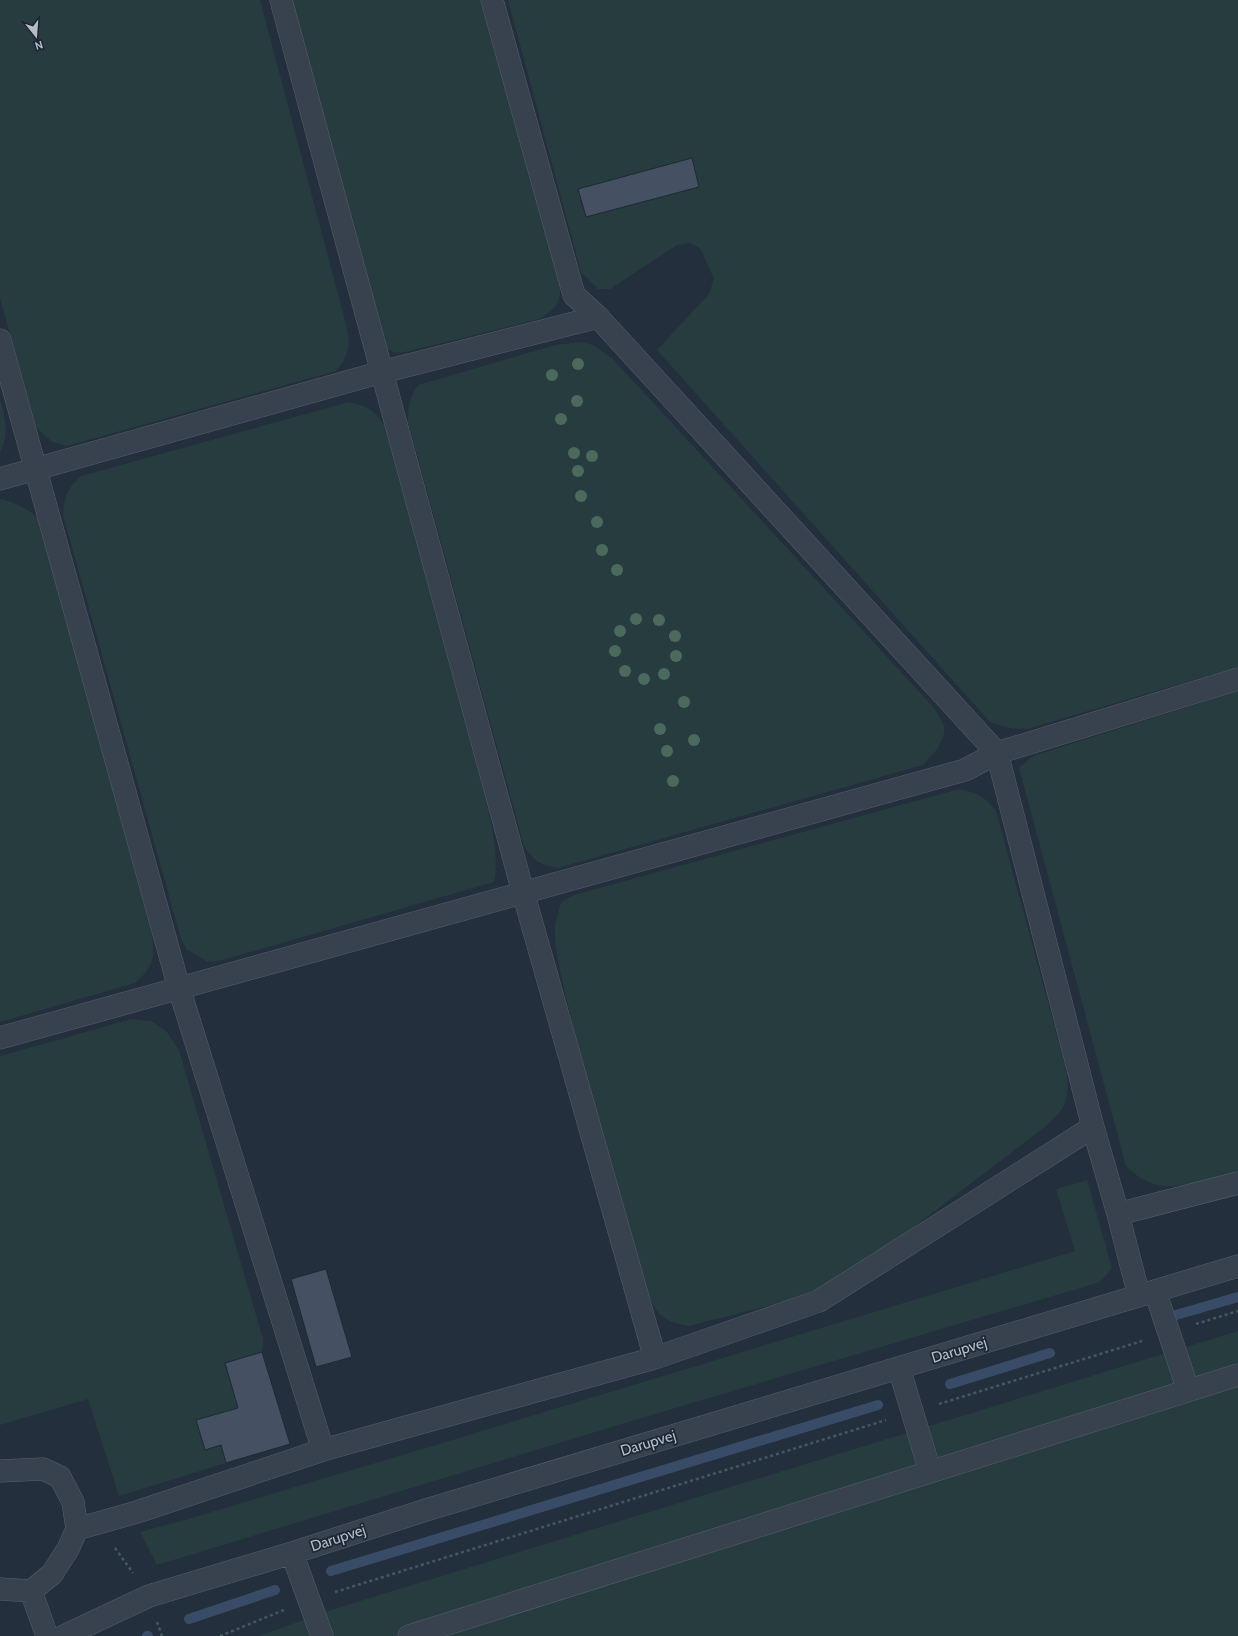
<svg xmlns="http://www.w3.org/2000/svg" width="1238" height="1636" font-family="Cabin,sans-serif">
	<style>
		.green { fill: #263c3f }
		.lines { fill: none; stroke-linecap: round; stroke-linejoin: round }
		.stream { stroke: #394c67; stroke-width: 10 }
		.building { fill: #455162; stroke: #1f2835 }
		.minor-casing { stroke: #565f6c; stroke-width: 23 }
		.path { stroke: #44595c; stroke-width: 2.5; stroke-dasharray: 3 3; stroke-linecap: butt }
		.minor { stroke: #38414e; stroke-width: 22 }
		.tree { fill: #4b6a5d }
		.labels { text-anchor: middle; dominant-baseline: central; stroke-width: 3.5; stroke-linejoin: round; paint-order: stroke }
		.street-label { font-size: 15px; fill: #b4bcc9; stroke: #1d2633 }
	</style>
	<rect width="100%" height="100%" fill="#242f3e"/>
	<path class="green" d="M 0,0 L 260,0 L 347,328 C 350,348 349,356 336,371 L 67,446 L 52,442 L 36,427 L 0,298 Z
		M 287,0 L 480,0 L 560,282 C 561,303 557,308 539,319 L 405,352 L 394,353 L 385,347 Z
		M 508,0 L 1238,0 L 1238,667 L 1027,729 L 1009,728 L 990,722 L 657,350 L 709,294 L 714,279 L 700,248 L 689,243 L 677,245 L 610,289 L 598,289 L 581,272 Z
		M 581,342 L 593,345 L 613,359 L 935,709 C 937,714 943,721 944,727 C 946,741 932,756 923,765 L 558,868 C 540,864 535,863 524,846 L 408,422 C 408,408 409,397 418,385 L 555,345 Z
		M 0,400 C 5,417 10,435 0,452 Z
		M 349,402 C 369,407 373,409 385,426 L 487,804 C 493,833 499,853 494,882 L 219,961 L 208,962 L 187,950 L 181,939 L 63,515 C 64,496 68,488 81,476 Z
		M 2,499 C 17,504 29,509 40,520 L 152,933 C 155,958 154,966 135,983 L 0,1022 L 0,500 Z
		M 1238,691 L 1238,1172 C 1219,1177 1175,1190 1158,1185 C 1145,1182 1135,1175 1126,1166 L 1019,768 L 1030,758 L 1039,754 Z
		M 959,789 C 977,793 985,796 996,811 L 1065,1065 C 1068,1079 1070,1096 1062,1109 C 1058,1115 1051,1121 1046,1126 L 881,1252 L 829,1285 L 799,1298 L 689,1326 C 657,1321 654,1309 644,1282 L 586,1080 L 561,976 L 555,942 L 555,925 L 561,902 L 574,895 Z
		M 132,1019 L 151,1021 L 166,1031 L 179,1050 L 263,1339 L 262,1352 L 225,1363 L 238,1408 L 196,1420 L 205,1450 L 221,1445 L 226,1463 L 119,1496 L 88,1399 L 0,1425 L 0,1056 Z
		M 1087,1180 L 1112,1268 L 1100,1282 L 635,1420 L 157,1565 L 140,1532 L 185,1520 L 449,1441 L 1075,1251 L 1056,1189 Z
		M 1238,1331 L 1238,1636 L 259,1636 L 331,1610 Z"/>
	<g class="lines">
		<path class="stream" d="M 1176,1315 L 1238,1297
			M 950,1384 L 1050,1353
			M 331,1571 L 878,1405
			M 189,1619 L 275,1590
			M 147,1636 L 148,1636"/>
	</g>
	<path class="building" d="M 692,158 L 699,187 L 586,217 L 578,189 Z
		M 326,1269 L 352,1357 L 316,1367 L 291,1279 Z
		M 262,1352 L 290,1444 L 226,1463 L 221,1445 L 205,1450 L 196,1420 L 238,1408 L 225,1363 Z"/>
	<g class="lines">
		<defs>
			<path id="minor" d="M 281,0 L 523,892 L 655,1358
				M 492,0 L 574,295 L 598,317 L 997,753 L 1093,1127 L 1118,1214 L 1139,1296
				M 0,340 L 179,988 L 323,1450
				M 0,479 L 382,372 L 598,317
				M 0,1038 L 965,770 L 997,753 L 1238,679
				M 1118,1214 L 1238,1183
				M 1155,1291 L 1188,1390
				M 899,1368 L 930,1471
				M 0,1471 L 43,1469 L 60,1477 L 73,1502 L 77,1529 L 68,1549 L 52,1574 L 31,1591 L 0,1589
				M 77,1529 L 137,1512 L 323,1450 L 655,1358 L 819,1301 L 1093,1127
				M 292,1553 L 322,1636
				M 31,1591 L 47,1636
				M 64,1636 L 149,1596 L 292,1553 L 426,1510 L 1238,1266
				M 409,1636 L 1238,1375"/>
		</defs>
		<use href="#minor" class="minor-casing"/>
		<path class="path" d="M 1196,1324 L 1238,1311
			M 939,1404 L 1142,1341
			M 115,1548 L 133,1573
			M 335,1592 L 886,1420
			M 157,1622 L 162,1636
			M 220,1636 L 284,1610"/>
		<use href="#minor" class="minor"/>
	</g>
	<g class="tree">
		<circle cx="578" cy="364" r="6"/>
		<circle cx="552" cy="375" r="6"/>
		<circle cx="577" cy="401" r="6"/>
		<circle cx="561" cy="419" r="6"/>
		<circle cx="574" cy="453" r="6"/>
		<circle cx="592" cy="456" r="6"/>
		<circle cx="578" cy="471" r="6"/>
		<circle cx="581" cy="496" r="6"/>
		<circle cx="597" cy="522" r="6"/>
		<circle cx="602" cy="550" r="6"/>
		<circle cx="617" cy="570" r="6"/>
		<circle cx="636" cy="619" r="6"/>
		<circle cx="659" cy="620" r="6"/>
		<circle cx="620" cy="631" r="6"/>
		<circle cx="675" cy="636" r="6"/>
		<circle cx="615" cy="651" r="6"/>
		<circle cx="676" cy="656" r="6"/>
		<circle cx="625" cy="671" r="6"/>
		<circle cx="664" cy="674" r="6"/>
		<circle cx="644" cy="679" r="6"/>
		<circle cx="684" cy="702" r="6"/>
		<circle cx="660" cy="729" r="6"/>
		<circle cx="694" cy="740" r="6"/>
		<circle cx="667" cy="751" r="6"/>
		<circle cx="673" cy="781" r="6"/>
	</g>
	<g class="labels">
		<g class="street-label">
			<text transform="translate(959 1350) rotate(-17)">Darupvej</text>
			<text transform="translate(648 1443) rotate(-17)">Darupvej</text>
			<text transform="translate(338 1538) rotate(-18)">Darupvej</text>
		</g>
	</g>
	<g transform="translate(36 36) rotate(163)" stroke="#1d2633" stroke-width="3" paint-order="stroke">
	<path d="M0-3L7 15L0 10L-7 15Z" fill="#b4bcc9"/>
	<text y="-6" font-size="11" font-weight="bold" text-anchor="middle" fill="#b4bcc9">N</text>
	</g>
</svg>
